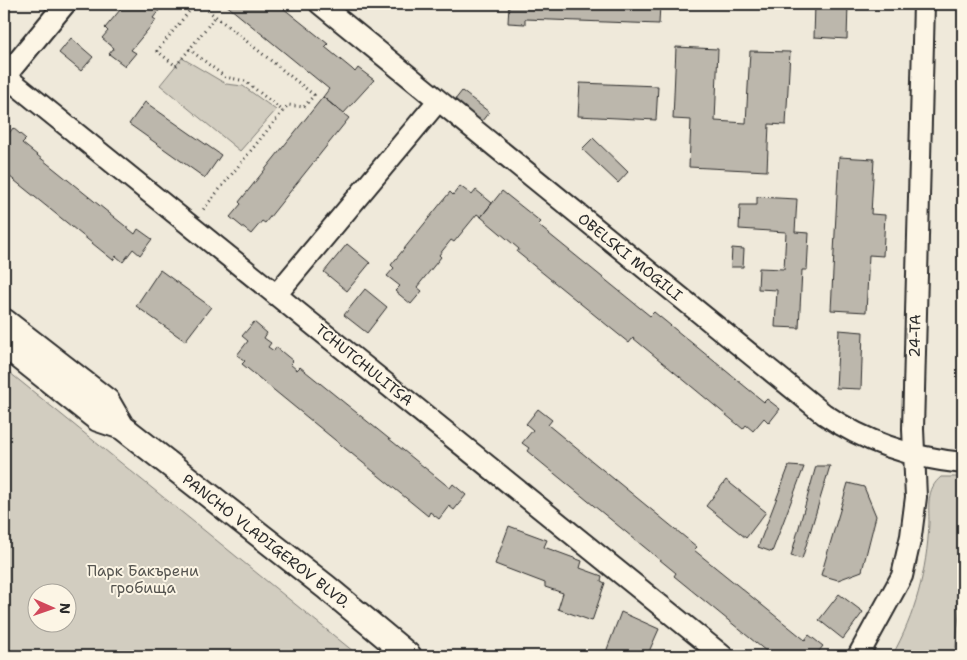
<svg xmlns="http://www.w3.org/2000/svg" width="967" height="660" font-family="'Shantell Sans',sans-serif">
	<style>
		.green { fill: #d2cdc0; stroke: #7e7c76; fill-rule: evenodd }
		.building { fill: #bcb7ac; stroke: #2b2b2b }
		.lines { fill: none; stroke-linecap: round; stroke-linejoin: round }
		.minor-casing { stroke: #2b2b2b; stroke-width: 24 }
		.tertiary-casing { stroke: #2b2b2b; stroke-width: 28 }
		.path { stroke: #2b2b2b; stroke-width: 3; stroke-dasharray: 1 4; stroke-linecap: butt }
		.minor { stroke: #fcf5e5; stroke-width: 20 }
		.tertiary { stroke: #fcf5e5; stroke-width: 24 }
		.labels { text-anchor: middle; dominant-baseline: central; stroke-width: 4; stroke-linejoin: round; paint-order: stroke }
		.street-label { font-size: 15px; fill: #2b2b2b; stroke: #fcf5e5 }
		.park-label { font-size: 15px; fill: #555450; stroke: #fcf5e5 }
	</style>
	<rect width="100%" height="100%" fill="#efe9da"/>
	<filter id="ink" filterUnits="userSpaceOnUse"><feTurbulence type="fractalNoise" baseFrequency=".02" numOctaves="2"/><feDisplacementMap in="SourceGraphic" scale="10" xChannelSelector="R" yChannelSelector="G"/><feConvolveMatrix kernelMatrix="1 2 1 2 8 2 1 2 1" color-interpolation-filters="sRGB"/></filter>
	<g filter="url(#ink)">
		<path class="green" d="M 182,58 L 226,84 L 243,86 L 276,110 L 240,151 L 160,85 Z
			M 4,368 L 359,656 L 4,656 ZM 38,592 L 68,592 L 68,622 L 38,622 Z
			M 941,477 L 963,477 L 963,571 L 955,656 L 892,656 C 915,615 927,571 929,523 C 929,506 926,489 941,477 Z"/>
		<path class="building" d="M 125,4 L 164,4 L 153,18 L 156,20 L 131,50 L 136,53 L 125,66 L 109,54 L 114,48 L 102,38 L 108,31 L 105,28 Z
			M 225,4 L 278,4 L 328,44 L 325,47 L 352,69 L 355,72 L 358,68 L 374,80 L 343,114 L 323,97 L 329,89 Z
			M 509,4 L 660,4 L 659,24 L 525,19 L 525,24 L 508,23 Z
			M 815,4 L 848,4 L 847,39 L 814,37 Z
			M 71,38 L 93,57 L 81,71 L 59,53 Z
			M 676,47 L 718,49 L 715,121 L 746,123 L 750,51 L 790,52 L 786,125 L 769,124 L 767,171 L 689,167 L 691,120 L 673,119 Z
			M 580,83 L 658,86 L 656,120 L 578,116 Z
			M 462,91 L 489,112 L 478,126 L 451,105 Z
			M 323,97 L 349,118 L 265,223 L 262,221 L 251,234 L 230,217 L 241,204 L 239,202 Z
			M 145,102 L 221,155 L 205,178 L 129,124 Z
			M 13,128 L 26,139 L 22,143 L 135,234 L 138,229 L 152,239 L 140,255 L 133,249 L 123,262 L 116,256 L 113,260 L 4,172 L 4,151 L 6,147 L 4,145 L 4,140 Z
			M 593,138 L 628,172 L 618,183 L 582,149 Z
			M 839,157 L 874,159 L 871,214 L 885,215 L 883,256 L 869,255 L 866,312 L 831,310 Z
			M 460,186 L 472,195 L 476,190 L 492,203 L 481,217 L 477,214 L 454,242 L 451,240 L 439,255 L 441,257 L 417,287 L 422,291 L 411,304 L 395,291 L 400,286 L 387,276 L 394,268 L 391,265 L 450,192 L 453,195 Z
			M 502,191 L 541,222 L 538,225 L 650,316 L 654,312 L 764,402 L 767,399 L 780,409 L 769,423 L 764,418 L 753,431 L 746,425 L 743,429 L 633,338 L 629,343 L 517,252 L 519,249 L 481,217 Z
			M 757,197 L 797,199 L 795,232 L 809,233 L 807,270 L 802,270 L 799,328 L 775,327 L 777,290 L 758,289 L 759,268 L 784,269 L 786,232 L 739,229 L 740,205 L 757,205 Z
			M 347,244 L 370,263 L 347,291 L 324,272 Z
			M 732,248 L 744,249 L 743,267 L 731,267 Z
			M 160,270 L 211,307 L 185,341 L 136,306 Z
			M 365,289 L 387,307 L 367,333 L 344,315 Z
			M 254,322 L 267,333 L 264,338 L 271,343 L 268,347 L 274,351 L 276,347 L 293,361 L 290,364 L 297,370 L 300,367 L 450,488 L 453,484 L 466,495 L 454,510 L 449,506 L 439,519 L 430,512 L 428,516 L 242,364 L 245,361 L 237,355 L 248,341 L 242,336 Z
			M 839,330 L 863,332 L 861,389 L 836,388 Z
			M 538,409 L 552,420 L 548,425 L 697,547 L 694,550 L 805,640 L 809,635 L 823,646 L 815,656 L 772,656 L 674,576 L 676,573 L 527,451 L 529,448 L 522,443 L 533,430 L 526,424 Z
			M 789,466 L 804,467 L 772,552 L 758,547 Z
			M 816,466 L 830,466 L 802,559 L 791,556 Z
			M 726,480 L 766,512 L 746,538 L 706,506 Z
			M 848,483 L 864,487 L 876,516 L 862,571 L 838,580 L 821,575 Z
			M 509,526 L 547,540 L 544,547 L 582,561 L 580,568 L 602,576 L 601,581 L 605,583 L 592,621 L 558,609 L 563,593 L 545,587 L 545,583 L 495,564 Z
			M 839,594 L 863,612 L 843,639 L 819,620 Z
			M 621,612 L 659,629 L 647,656 L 609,656 L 610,654 L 606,652 Z"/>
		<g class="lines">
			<defs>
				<path id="minor" d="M 320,4 L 824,414 C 865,442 914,458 963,463
					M 4,75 L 723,656
					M 4,78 L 65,4
					M 276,295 L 438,101
					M 858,656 L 902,576 L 911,536 L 916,497 L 913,429 L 924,4"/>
				<path id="tertiary" d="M 4,321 L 107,401 L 122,427
					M 4,344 L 98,419 L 122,427 L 326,587 L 409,656"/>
			</defs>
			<use href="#minor" class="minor-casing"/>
			<use href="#tertiary" class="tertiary-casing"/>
			<path class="path" d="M 195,4 L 157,51 L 176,66 L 216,16
				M 200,4 L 314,95 L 304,107 L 288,105 L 283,111
				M 189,49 L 225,77 L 245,81 L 283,111 L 202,211"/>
			<use href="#minor" class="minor"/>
			<use href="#tertiary" class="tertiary"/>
		</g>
	</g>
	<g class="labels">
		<g class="street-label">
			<text transform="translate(630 257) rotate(39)">OBELSKI MOGILI</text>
			<text transform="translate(915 336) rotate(-89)">24-ТА</text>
			<text transform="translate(364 365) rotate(39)">TCHUTCHULITSA</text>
			<text transform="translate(266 541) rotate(38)">PANCHO VLADIGEROV BLVD.</text>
		</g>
		<g class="park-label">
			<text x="143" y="571">Парк Бакърени<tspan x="143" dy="17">гробища</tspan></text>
		</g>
	</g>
	<rect width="967" height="660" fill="none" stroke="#fcf5e5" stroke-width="20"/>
	<rect x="10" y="10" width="947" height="640" fill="none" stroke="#2b2b2b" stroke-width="2" filter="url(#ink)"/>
	<g transform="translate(52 608) rotate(92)"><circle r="24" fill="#fcf5e5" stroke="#a8a49b"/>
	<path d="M0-4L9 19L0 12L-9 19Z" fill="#d1495b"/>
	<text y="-8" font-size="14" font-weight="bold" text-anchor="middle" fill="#2b2b2b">N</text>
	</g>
</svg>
